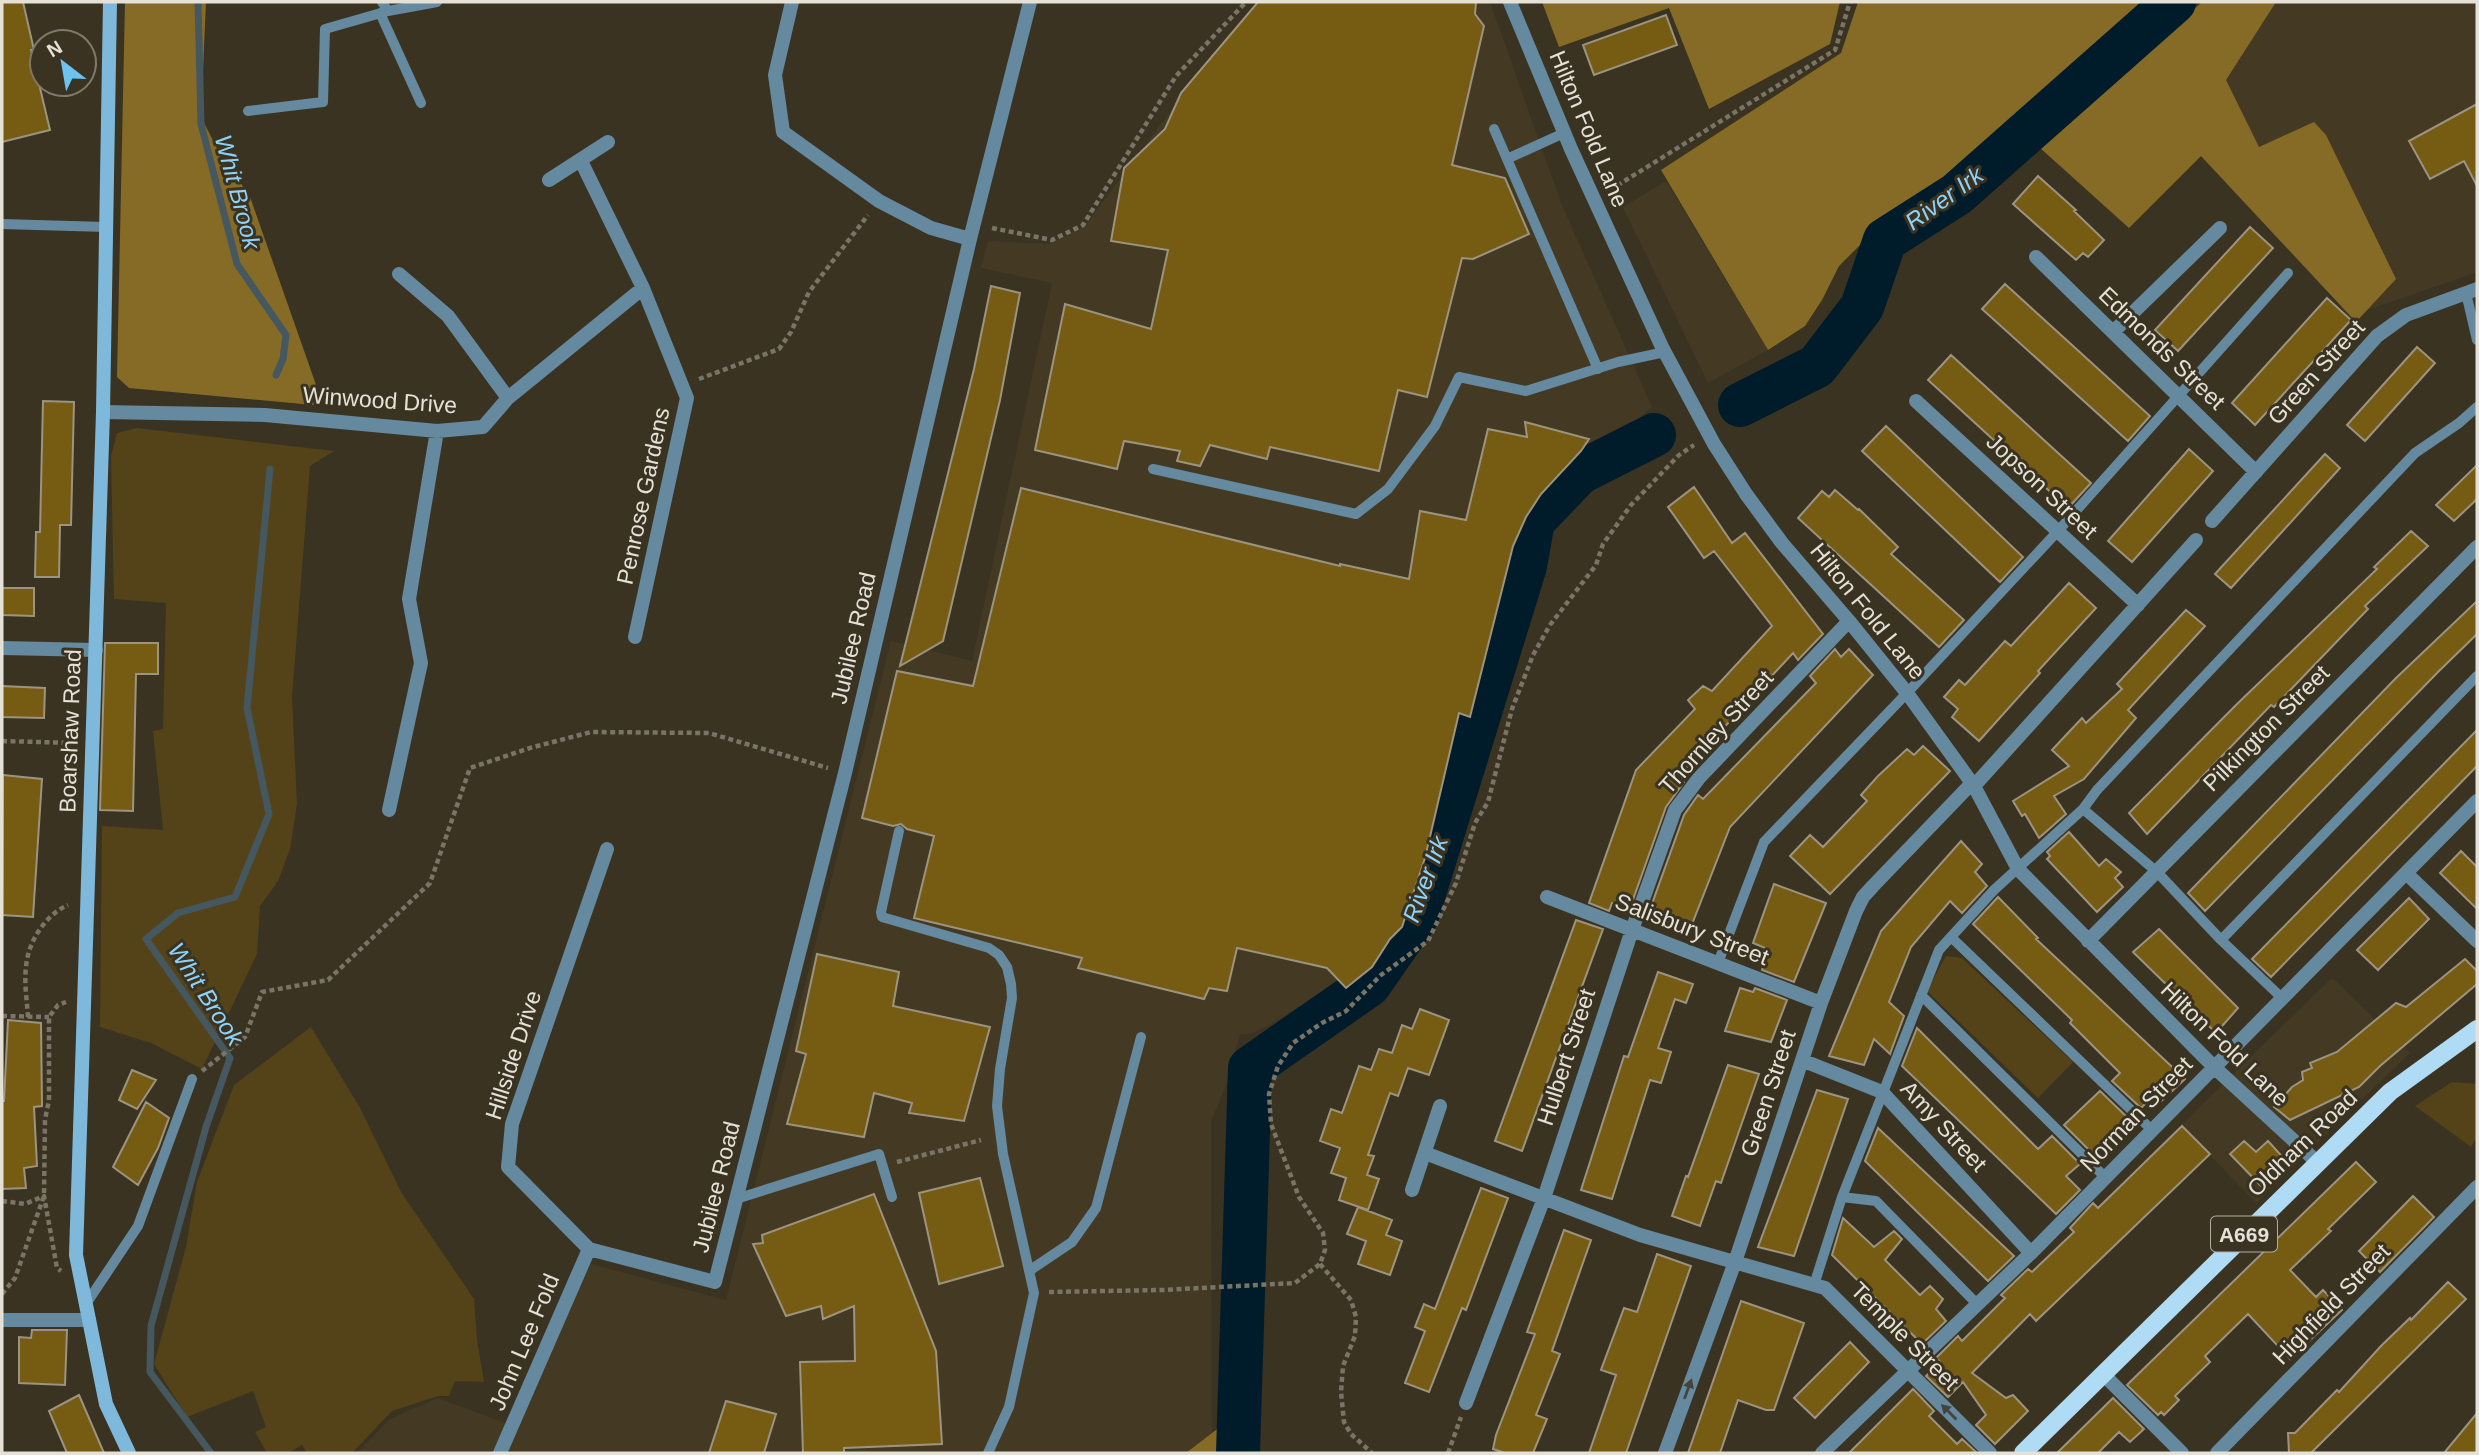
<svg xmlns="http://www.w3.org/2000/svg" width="2479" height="1455" font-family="Arial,sans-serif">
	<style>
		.built { fill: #443a23 }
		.green { fill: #544319 }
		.forest { fill: #866b27 }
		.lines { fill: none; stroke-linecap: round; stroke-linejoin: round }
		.stream { stroke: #45575f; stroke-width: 7 }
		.river { stroke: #001c2b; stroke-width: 44 }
		.building { fill: #765b13; stroke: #9c9481; stroke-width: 2 }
		.path { stroke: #7a7466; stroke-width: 4.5; stroke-dasharray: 5 3.5; stroke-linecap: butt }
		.lane { stroke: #65899e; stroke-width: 10 }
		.street { stroke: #65899e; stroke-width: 14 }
		.secondary { stroke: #7eb9db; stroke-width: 14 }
		.primary { stroke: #afdbf5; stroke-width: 18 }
		.oneway { fill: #43443b }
		.labels { text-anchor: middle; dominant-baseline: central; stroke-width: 6; stroke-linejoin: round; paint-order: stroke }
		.shield { fill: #3a3322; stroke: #b2ada1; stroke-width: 2 }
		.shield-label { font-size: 21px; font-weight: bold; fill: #e5e1d7 }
		.street-label { font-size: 23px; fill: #e5e1d7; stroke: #3a3322 }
		.water-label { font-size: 24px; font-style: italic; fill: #8fd2f9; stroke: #3a3322 }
	</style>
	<rect width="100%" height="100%" fill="#3a3322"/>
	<path class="built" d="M 1263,2 L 1490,2 L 1561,203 L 1652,407 L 1547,496 L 1527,521 L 1443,814 L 1403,927 L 1339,982 L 1269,1025 L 1250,1034 L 1240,1034 L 1225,1088 L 1211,1121 L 1212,1453 L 357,1453 L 390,1419 L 438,1398 L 515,1427 L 591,1264 L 726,1300 L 891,641 L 972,661 L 1052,283 L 981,268 L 988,241 L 1049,244 L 1084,227 L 1214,53 Z
		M 2254,2 L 2477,2 L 2477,272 L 2359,313 L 2202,68 Z
		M 1666,181 L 1768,350 L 1708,383 L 1623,207 Z
		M 2332,978 L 2410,1053 L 2256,1203 L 2181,1125 Z"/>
	<path class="green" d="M 137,428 L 334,451 L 310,466 L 292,697 L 297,804 L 290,849 L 278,881 L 260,906 L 257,954 L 202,1069 L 151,1043 L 100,1027 L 102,826 L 163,830 L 153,731 L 163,729 L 166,603 L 114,599 L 111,456 L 117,433 Z
		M 1946,956 L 1962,958 L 2073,1062 L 2038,1098 L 1927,991 Z
		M 311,1027 L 360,1108 L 401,1192 L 474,1299 L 477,1340 L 484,1382 L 455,1381 L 449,1396 L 438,1396 L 392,1411 L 352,1453 L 307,1453 L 302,1445 L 288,1453 L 267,1453 L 255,1432 L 266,1427 L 253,1391 L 187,1417 L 154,1364 L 186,1247 L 197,1182 L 234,1085 Z
		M 2452,1082 L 2477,1084 L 2477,1137 L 2471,1147 L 2415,1106 Z"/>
	<path class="forest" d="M 125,2 L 206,2 L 201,117 L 224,162 L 249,194 L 321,399 L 313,405 L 129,388 L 117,377 Z
		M 1542,2 L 1840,2 L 1830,44 L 1709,109 L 1669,8 L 1559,47 Z
		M 1858,2 L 2149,2 L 1992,145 L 1869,236 L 1839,266 L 1822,300 L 1805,326 L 1768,350 L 1661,170 L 1841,53 Z
		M 2202,2 L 2276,2 L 2226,80 L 2259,147 L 2314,122 L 2326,135 L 2396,279 L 2356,322 L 2201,156 L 2129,228 L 2039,147 Z
		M 1225,1423 L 1225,1453 L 1186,1453 Z"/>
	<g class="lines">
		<path class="stream" d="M 198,2 L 201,124 L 237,264 L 286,335 L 283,359 L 276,375
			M 211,1453 L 150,1372 L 151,1326 L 206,1127 L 230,1058 L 146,939 L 178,913 L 235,897 L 269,814 L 247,708 L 270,469"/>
		<path class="river" d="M 1740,405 L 1817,366 L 1862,307 L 1885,240 L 1957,194 L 2174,2
			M 1238,1453 L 1250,1068 L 1369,985 L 1417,916 L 1525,566 L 1533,521 L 1579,473 L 1654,435"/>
	</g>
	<path class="building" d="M 2,2 L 23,2 L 34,50 L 31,50 L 50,130 L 2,142 Z
		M 1258,2 L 1476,2 L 1475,14 L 1484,26 L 1452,165 L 1505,178 L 1529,234 L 1473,259 L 1462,258 L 1427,397 L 1398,390 L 1379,471 L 1270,447 L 1267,459 L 1210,445 L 1200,466 L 1177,461 L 1180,451 L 1124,441 L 1117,469 L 1035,450 L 1065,304 L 1151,329 L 1168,250 L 1111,241 L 1124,168 L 1165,129 L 1181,93 Z
		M 1666,15 L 1677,45 L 1594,75 L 1583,45 Z
		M 2477,104 L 2477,186 L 2464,161 L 2430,179 L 2409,141 Z
		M 2038,176 L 2076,210 L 2074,211 L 2104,240 L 2088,257 L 2083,253 L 2076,260 L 2013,204 Z
		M 2250,227 L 2273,248 L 2178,351 L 2155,330 Z
		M 2005,284 L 2150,416 L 2128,441 L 1982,309 Z
		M 991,286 L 1020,293 L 1000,400 L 943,641 L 900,666 L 974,369 Z
		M 2327,298 L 2351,320 L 2255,425 L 2232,403 Z
		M 2417,347 L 2435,363 L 2365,441 L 2347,425 Z
		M 1951,355 L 2091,483 L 2068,508 L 1928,380 Z
		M 43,401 L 74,402 L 71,525 L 60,525 L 59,577 L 35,577 L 36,532 L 40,532 Z
		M 1525,422 L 1589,439 L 1581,451 L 1541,494 L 1526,517 L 1513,546 L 1470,717 L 1459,713 L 1425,858 L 1402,927 L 1390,939 L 1372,967 L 1346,988 L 1327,968 L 1237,948 L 1227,991 L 1209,988 L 1204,999 L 1078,968 L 1082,958 L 914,918 L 934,836 L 907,829 L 901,824 L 893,826 L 862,818 L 897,671 L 973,686 L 1021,488 L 1340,566 L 1340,564 L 1409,579 L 1420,511 L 1466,520 L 1488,429 L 1527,437 Z
		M 1886,426 L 2023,557 L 2000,582 L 1862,451 Z
		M 2189,449 L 2213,471 L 2132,562 L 2108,541 Z
		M 2325,454 L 2340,468 L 2231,588 L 2215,574 Z
		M 2477,465 L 2477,499 L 2454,521 L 2436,505 Z
		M 1694,487 L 1732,543 L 1745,533 L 1823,634 L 1798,660 L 1793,653 L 1679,776 L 1684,782 L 1666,807 L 1630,908 L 1612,903 L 1609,911 L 1589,903 L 1636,770 L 1695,709 L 1688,700 L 1703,686 L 1712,691 L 1772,626 L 1714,551 L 1704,558 L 1668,507 Z
		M 1835,490 L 1858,510 L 1859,509 L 1898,547 L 1891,554 L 1964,620 L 1939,647 L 1798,518 L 1822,491 L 1829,497 Z
		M 2411,531 L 2428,546 L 2365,606 L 2368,609 L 2274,707 L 2271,705 L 2147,834 L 2129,813 L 2236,705 L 2377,569 L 2374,567 Z
		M 2069,583 L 2096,608 L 2038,671 L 2040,673 L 1979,741 L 1952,717 L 1958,709 L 1944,697 L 1959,680 L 1965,685 L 2005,641 L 2011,646 Z
		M 2,588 L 34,588 L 34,616 L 2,615 Z
		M 2477,601 L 2477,634 L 2438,672 L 2205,911 L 2188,893 L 2396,678 Z
		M 2186,610 L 2205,626 L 2128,710 L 2136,718 L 2084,779 L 2054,796 L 2066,814 L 2039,838 L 2025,814 L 2022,816 L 2013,801 L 2069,766 L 2052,750 L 2082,718 L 2086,723 L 2122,689 L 2117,684 Z
		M 105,643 L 158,643 L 158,674 L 136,674 L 133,811 L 100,810 Z
		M 1835,649 L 1841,657 L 1849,649 L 1873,675 L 1730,827 L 1689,932 L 1648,915 L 1684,815 L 1698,795 L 1703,799 L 1816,683 L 1810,676 Z
		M 2,686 L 45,688 L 44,718 L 2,717 Z
		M 2477,730 L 2477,766 L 2271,977 L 2252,959 Z
		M 1923,746 L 1950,771 L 1830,894 L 1790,856 L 1810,835 L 1823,847 L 1867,801 L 1861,795 L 1878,776 L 1907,749 L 1914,755 Z
		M 3,775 L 42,779 L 33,917 L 2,915 Z
		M 2069,832 L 2099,866 L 2106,859 L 2121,872 L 2115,878 L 2123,887 L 2097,912 L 2047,859 L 2050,856 L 2047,852 Z
		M 1961,841 L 1982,864 L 1975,872 L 1987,886 L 1962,913 L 1950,901 L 1911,947 L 1889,1002 L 1904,1016 L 1890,1054 L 1874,1039 L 1864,1065 L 1829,1056 L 1881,931 Z
		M 2461,851 L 2477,867 L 2477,909 L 2440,873 Z
		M 1774,884 L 1826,903 L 1794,982 L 1762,970 L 1770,950 L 1753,943 Z
		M 1998,897 L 2038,938 L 2036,939 L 2185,1079 L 2155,1107 L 2148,1101 L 2141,1108 L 2112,1081 L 2120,1073 L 2070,1023 L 2072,1020 L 1973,924 Z
		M 2409,898 L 2429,919 L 2378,970 L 2357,950 Z
		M 1576,920 L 1603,929 L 1522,1151 L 1495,1141 Z
		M 2159,929 L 2238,1008 L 2216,1033 L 2133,952 Z
		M 817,954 L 899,972 L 893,1006 L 990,1027 L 964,1121 L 909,1113 L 912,1103 L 874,1093 L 864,1137 L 787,1124 L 806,1054 L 796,1051 Z
		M 2465,959 L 2477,971 L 2477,984 L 2380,1066 L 2359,1087 L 2290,1120 L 2274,1107 L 2292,1087 L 2303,1080 L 2302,1072 L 2312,1068 L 2310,1063 L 2337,1052 L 2396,1003 L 2406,1007 Z
		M 1658,972 L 1693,984 L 1686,1003 L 1675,999 L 1658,1048 L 1671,1052 L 1661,1083 L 1650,1080 L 1612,1199 L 1581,1190 L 1624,1056 L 1628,1057 Z
		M 1740,988 L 1753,992 L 1755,988 L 1787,1000 L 1771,1042 L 1725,1031 Z
		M 1420,1009 L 1449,1020 L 1429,1075 L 1408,1068 L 1398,1096 L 1390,1093 L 1368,1155 L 1374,1156 L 1367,1175 L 1379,1179 L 1368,1210 L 1339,1200 L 1346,1178 L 1331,1173 L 1340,1148 L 1320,1141 L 1331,1109 L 1342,1113 L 1359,1066 L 1371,1070 L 1379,1049 L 1392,1053 L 1402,1025 L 1412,1029 Z
		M 8,1020 L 41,1023 L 42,1106 L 34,1107 L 37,1166 L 24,1168 L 26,1188 L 2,1189 L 2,1101 L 4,1101 Z
		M 1917,1028 L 2038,1149 L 2052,1136 L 2080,1164 L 2066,1176 L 2080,1190 L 2056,1214 L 1902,1066 Z
		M 1728,1065 L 1759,1074 L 1721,1183 L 1716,1181 L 1700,1226 L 1672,1216 L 1686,1176 L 1688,1177 Z
		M 132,1070 L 156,1080 L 137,1109 L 119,1100 Z
		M 1817,1090 L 1848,1099 L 1794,1256 L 1758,1247 Z
		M 2100,1091 L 2129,1119 L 2092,1153 L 2064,1125 Z
		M 146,1102 L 169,1118 L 158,1148 L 138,1185 L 113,1167 Z
		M 2182,1126 L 2210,1154 L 2036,1321 L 2030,1314 L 1972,1373 L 2006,1398 L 2013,1395 L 2028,1411 L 1995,1444 L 1976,1425 L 1986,1415 L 1963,1382 L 1948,1397 L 1926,1376 L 1940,1362 L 1936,1358 L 1958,1336 L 1962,1341 L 2005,1298 L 2001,1295 L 2028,1269 L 2032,1272 L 2074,1232 L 2070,1228 L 2093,1203 L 2098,1208 Z
		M 1878,1128 L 2014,1256 L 1988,1281 L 1865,1161 Z
		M 2244,1141 L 2256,1152 L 2268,1141 L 2289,1164 L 2263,1188 L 2230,1154 Z
		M 2356,1162 L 2376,1182 L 2328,1229 L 2331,1231 L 2290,1270 L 2316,1297 L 2323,1290 L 2342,1310 L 2290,1359 L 2248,1314 L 2205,1356 L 2210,1362 L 2175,1396 L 2179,1400 L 2164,1415 L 2161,1412 L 2158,1415 L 2127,1385 L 2131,1381 Z
		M 980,1178 L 1003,1266 L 939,1284 L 919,1193 Z
		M 1481,1188 L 1508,1198 L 1466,1310 L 1462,1308 L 1429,1392 L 1405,1383 L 1425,1331 L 1415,1327 L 1424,1304 L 1435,1309 Z
		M 874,1194 L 936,1351 L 942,1444 L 844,1448 L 844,1453 L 803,1453 L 800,1362 L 855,1361 L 854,1306 L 823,1319 L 821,1306 L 786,1316 L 753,1244 L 763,1243 L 762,1235 Z
		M 2413,1196 L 2434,1217 L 2380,1272 L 2359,1251 Z
		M 1358,1207 L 1392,1220 L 1386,1235 L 1402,1241 L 1390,1275 L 1358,1264 L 1366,1241 L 1347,1234 Z
		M 1843,1218 L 1874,1247 L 1894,1231 L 1902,1239 L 1885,1260 L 1920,1295 L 1930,1286 L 1943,1299 L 1936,1309 L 1946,1321 L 1922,1344 L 1832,1255 Z
		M 1564,1230 L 1591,1240 L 1552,1351 L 1560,1354 L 1536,1415 L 1547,1419 L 1533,1453 L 1505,1453 L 1493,1449 L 1496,1435 L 1535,1334 L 1527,1332 Z
		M 1657,1254 L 1691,1266 L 1626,1453 L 1589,1453 L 1616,1375 L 1601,1370 L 1624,1308 L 1637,1312 Z
		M 2448,1282 L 2466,1299 L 2311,1453 L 2289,1453 L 2288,1433 L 2295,1433 L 2337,1390 L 2339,1392 L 2381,1346 L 2410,1318 L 2411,1320 Z
		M 1741,1301 L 1804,1323 L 1774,1410 L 1766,1410 L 1738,1400 L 1720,1453 L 1688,1453 Z
		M 32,1330 L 67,1330 L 65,1385 L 19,1383 L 19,1337 L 31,1338 Z
		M 1850,1342 L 1869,1362 L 1815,1418 L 1794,1398 Z
		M 1913,1389 L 1934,1411 L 1929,1416 L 1957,1444 L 1962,1439 L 1977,1453 L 1849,1453 Z
		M 79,1395 L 104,1453 L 67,1453 L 49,1411 Z
		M 2113,1398 L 2144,1429 L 2130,1442 L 2119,1432 L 2098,1453 L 2057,1453 Z
		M 726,1401 L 776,1414 L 764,1453 L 709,1453 Z
		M 2477,1413 L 2477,1453 L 2444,1453 Z"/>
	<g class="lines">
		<path class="path" d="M 1610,190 L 1835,50 L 1850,2
			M 992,228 L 1052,240 L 1083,225 L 1176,76 L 1246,2
			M 699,379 L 779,349 L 791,332 L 809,292 L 868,215
			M 2,741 L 74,743
			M 2,1016 L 49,1017
			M 28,1017 C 27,1001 24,983 26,967 C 28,942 45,915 68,905
			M 202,1071 L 245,1037 L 262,992 L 328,980 L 430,883 L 470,768 L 530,748 L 591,732 L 709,733 L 828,768
			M 897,1162 L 981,1140
			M 2,1201 L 25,1204 L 44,1196 L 57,1268 L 61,1271
			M 1320,1264 L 1351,1300 L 1356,1317 L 1355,1336 L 1343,1366 L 1341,1392 L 1344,1422 L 1351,1434 L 1372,1453
			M 1049,1292 L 1163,1290 L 1295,1283 L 1320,1264 L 1325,1250 L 1323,1233 L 1299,1197 L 1271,1124 L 1269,1094 L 1278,1066 L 1293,1043 L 1322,1023 L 1346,1011 L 1381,975 L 1428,941 L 1456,883 L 1475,823 L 1488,802 L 1512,709 L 1533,655 L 1550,625 L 1596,565 L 1603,544 L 1631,505 L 1679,455 L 1694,445
			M 2,1294 L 15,1278 L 44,1196 L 45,1119 L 49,1101 L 49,1017 L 58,1005 L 66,1002
			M 1448,1453 L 1461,1417"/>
		<path class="lane" d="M 388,11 L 437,2
			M 380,13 L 421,103
			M 248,111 L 323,102 L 325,29 L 388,11 L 382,2
			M 1494,129 L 1598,369
			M 1507,159 L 1564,133
			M 2,224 L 106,227
			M 2466,293 L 2477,340
			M 1153,469 L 1356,514 L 1388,489 L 1435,426 L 1459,377 L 1526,391 L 1618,362 L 1665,352
			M 2083,809 L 2157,872 L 2221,940 L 2283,999
			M 899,831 L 881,912 L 882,917 L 989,948 L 999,955 L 1007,967 L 1011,984 L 1012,998 L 1000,1069 L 997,1106 L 1003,1154 L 1034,1293 L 1009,1407 L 988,1453
			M 1951,937 L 2152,1130
			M 2221,940 L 2477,676
			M 1718,963 L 1764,842 L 1907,693 L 2058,531 L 2288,273
			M 1921,995 L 2106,1178
			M 1842,1197 L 1876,1201 L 1977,1304
			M 736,1199 L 879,1154 L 892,1197
			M 1029,1271 L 1072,1242 L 1096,1208 L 1141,1037
			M 1814,1285 L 1842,1197 L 1939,950 L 1994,890 L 2083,809 L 2097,790 L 2415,453 L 2459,423 L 2477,407
			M 86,1304 L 138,1226 L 192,1079"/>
		<path class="street" d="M 792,2 L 775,75 L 783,132 L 879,201 L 931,228 L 970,239
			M 1510,2 L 1571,149 L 1662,347 L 1714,444 L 1746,494 L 1782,543 L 1849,621 L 1907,693 L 1974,786 L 2018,869 L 2214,1067 L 2317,1162
			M 581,161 L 643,288 L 687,398 L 635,637
			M 549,180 L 608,142
			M 2036,257 L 2256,472
			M 399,274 L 448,316 L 508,398
			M 2113,332 L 2220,228
			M 1916,401 L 2138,605
			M 103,412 L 265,415 L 437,431 L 483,427 L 508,398 L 643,288
			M 2212,521 L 2377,336 L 2406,315 L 2477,289
			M 2,648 L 96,650
			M 1974,786 L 2196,540
			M 389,810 L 421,663 L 409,599 L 437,431
			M 2406,873 L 2477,941
			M 1547,897 L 1821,1003
			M 2088,941 L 2477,547
			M 1804,1061 L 1882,1092 L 2031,1253
			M 1425,1153 L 1640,1235 L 1825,1288 L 1990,1453
			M 1412,1190 L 1440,1106
			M 589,1249 L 715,1282 L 845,773 L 970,239 L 1030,2
			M 589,1249 L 508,1167 L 512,1124 L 607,849
			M 2,1320 L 89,1320
			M 2103,1374 L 2182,1453
			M 1466,1403 L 1544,1198 L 1632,930 L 1675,810 L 1699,778 L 1849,621
			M 500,1453 L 589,1249
			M 1665,1453 L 1735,1262 L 1821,1003 L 1856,911 L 1863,897 L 1873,886 L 1972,783
			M 1822,1453 L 2031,1253 L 2477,801
			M 2217,1453 L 2477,1187"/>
		<path class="secondary" d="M 110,2 L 103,412 L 76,1255 L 106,1404 L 129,1453"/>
		<path class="primary" d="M 2023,1453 L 2390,1092 L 2477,1029"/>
	</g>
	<defs><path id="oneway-solid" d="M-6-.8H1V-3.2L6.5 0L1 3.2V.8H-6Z" transform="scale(1.75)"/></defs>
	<g class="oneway">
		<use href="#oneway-solid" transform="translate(1688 1389) rotate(-70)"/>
		<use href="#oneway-solid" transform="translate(1949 1412) rotate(-135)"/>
	</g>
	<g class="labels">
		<rect class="shield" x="2211" y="1216.5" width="66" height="35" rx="5"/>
		<g class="shield-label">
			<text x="2244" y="1234">A669</text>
		</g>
		<g class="street-label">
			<text transform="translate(1589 129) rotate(67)">Hilton Fold Lane</text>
			<text transform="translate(2162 348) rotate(44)">Edmonds Street</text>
			<text transform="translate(2316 372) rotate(-48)">Green Street</text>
			<text transform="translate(380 400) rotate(4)">Winwood Drive</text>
			<text transform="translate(2042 486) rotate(43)">Jopson Street</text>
			<text transform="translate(643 496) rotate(-78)">Penrose Gardens</text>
			<text transform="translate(1868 611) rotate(51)">Hilton Fold Lane</text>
			<text transform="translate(853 638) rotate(-77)">Jubilee Road</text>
			<text transform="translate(2266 728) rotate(-45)">Pilkington Street</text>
			<text transform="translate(70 731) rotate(-88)">Boarshaw Road</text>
			<text transform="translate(1716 732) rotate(-48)">Thornley Street</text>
			<text transform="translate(1692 929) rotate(21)">Salisbury Street</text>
			<text transform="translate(2225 1044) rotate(44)">Hilton Fold Lane</text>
			<text transform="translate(513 1055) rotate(-72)">Hillside Drive</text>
			<text transform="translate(1566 1057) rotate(-72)">Hulbert Street</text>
			<text transform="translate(1768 1093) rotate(-72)">Green Street</text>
			<text transform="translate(2136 1114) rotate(-46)">Norman Street</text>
			<text transform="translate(1944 1126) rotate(47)">Amy Street</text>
			<text transform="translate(2302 1143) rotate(-44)">Oldham Road</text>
			<text transform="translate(716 1187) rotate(-76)">Jubilee Road</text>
			<text transform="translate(2331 1304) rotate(-46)">Highfield Street</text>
			<text transform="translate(1905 1336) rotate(45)">Temple Street</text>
			<text transform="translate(524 1342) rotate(-67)">John Lee Fold</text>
		</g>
		<g class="water-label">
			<text transform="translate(238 192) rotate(75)">Whit Brook</text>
			<text transform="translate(1944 198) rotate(-36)">River Irk</text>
			<text transform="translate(1425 879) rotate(-70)">River Irk</text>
			<text transform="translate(206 994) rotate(57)">Whit Brook</text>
		</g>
	</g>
	<rect width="2479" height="1455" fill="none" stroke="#e5e1d7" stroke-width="7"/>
	<g transform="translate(63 63) rotate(329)"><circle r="33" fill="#3a3322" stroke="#7e796a" stroke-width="2"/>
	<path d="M0-5L12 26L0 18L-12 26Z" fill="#6cc3f2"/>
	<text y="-10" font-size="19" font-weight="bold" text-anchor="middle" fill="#e5e1d7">N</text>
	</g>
</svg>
